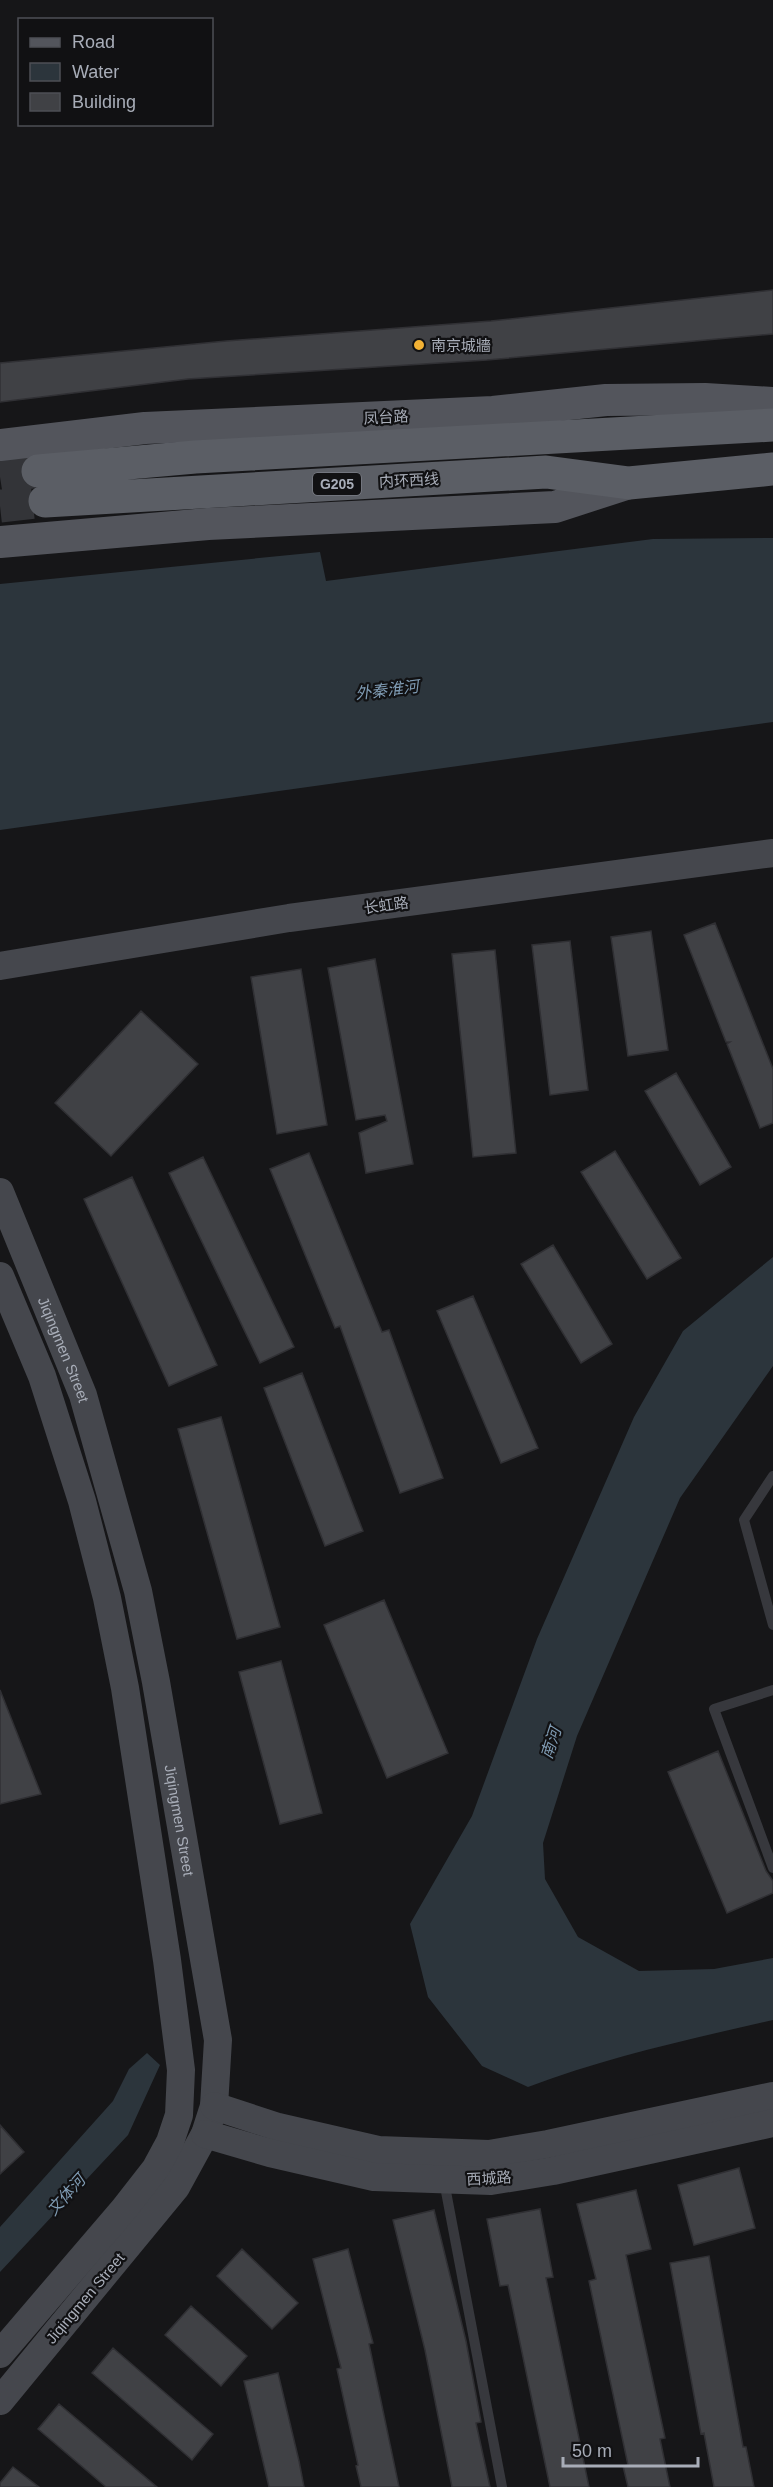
<svg xmlns="http://www.w3.org/2000/svg" width="773" height="2487" font-family="Arial,'Noto Sans SC',sans-serif">
	<style>
		.water { fill: #2c353c }
		.building { fill: #404145; stroke: #303034; stroke-width: 1.5 }
		.lines { fill: none; stroke-linecap: round; stroke-linejoin: round }
		.trunk-tunnel { stroke: #333438; stroke-width: 33; stroke-dasharray: 33 16; stroke-linecap: butt }
		.service { stroke: #37383d; stroke-width: 10 }
		.secondary { stroke: #45474d; stroke-width: 28 }
		.primary { stroke: #53555c; stroke-width: 32 }
		.trunk { stroke: #5b5e65; stroke-width: 33 }
		.poi-dot { fill: #f2b134; stroke: #111113; stroke-width: 2 }
		.labels { text-anchor: middle; dominant-baseline: central; stroke-width: 4.5; stroke-linejoin: round; paint-order: stroke }
		.shield { fill: #111113; stroke: #7b7e86; stroke-width: 1.5 }
		.shield-label { font-size: 14px; font-weight: bold; fill: #a8adb8 }
		.poi-label { font-size: 15px; fill: #a8adb8; stroke: #111113; text-anchor: start }
		.street-label { font-size: 15px; fill: #a8adb8; stroke: #111113 }
		.water-label { font-size: 16px; font-style: italic; fill: #7f9bb3; stroke: #111113 }
	</style>
	<rect width="100%" height="100%" fill="#161618"/>
	<path class="water" d="M 773,538 L 773,722 L 0,830 L 0,584 L 320,552 L 326,581 L 653,539 Z
		M 773,1257 L 773,1366 L 680,1498 L 577,1736 L 543,1843 L 545,1879 L 578,1937 L 639,1971 L 714,1969 L 773,1958 L 773,2020 C 690,2039 607,2057 528,2087 L 482,2066 L 428,1997 L 410,1924 L 472,1816 L 537,1639 L 634,1417 L 683,1331 Z
		M 147,2053 L 160,2065 L 128,2135 L 0,2272 L 0,2227 L 113,2101 L 129,2069 Z"/>
	<path class="building" d="M 773,290 L 773,334 L 487,360 L 188,379 L 0,402 L 0,363 L 226,341 L 491,321 Z
		M 715,923 L 773,1069 L 773,1123 L 760,1128 L 727,1044 L 730,1042 L 726,1042 L 684,935 Z
		M 651,931 L 668,1050 L 628,1056 L 611,937 Z
		M 570,941 L 588,1090 L 550,1095 L 532,945 Z
		M 495,950 L 516,1153 L 473,1157 L 452,954 Z
		M 375,959 L 413,1164 L 366,1173 L 359,1133 L 387,1121 L 385,1115 L 356,1120 L 328,968 Z
		M 301,969 L 327,1125 L 277,1134 L 251,977 Z
		M 141,1011 L 198,1064 L 111,1156 L 55,1103 Z
		M 676,1073 L 731,1167 L 700,1185 L 645,1091 Z
		M 615,1151 L 681,1258 L 647,1279 L 581,1172 Z
		M 309,1153 L 382,1332 L 389,1330 L 443,1478 L 400,1493 L 340,1326 L 335,1328 L 270,1169 Z
		M 203,1157 L 294,1347 L 260,1363 L 169,1173 Z
		M 132,1177 L 217,1365 L 169,1386 L 84,1199 Z
		M 553,1245 L 612,1344 L 581,1363 L 521,1264 Z
		M 473,1296 L 538,1448 L 501,1463 L 437,1311 Z
		M 302,1373 L 363,1531 L 325,1546 L 264,1388 Z
		M 221,1417 L 280,1627 L 237,1639 L 178,1429 Z
		M 384,1600 L 448,1753 L 387,1778 L 324,1625 Z
		M 281,1661 L 322,1813 L 280,1824 L 239,1672 Z
		M 0,1690 L 41,1794 L 0,1804 Z
		M 718,1751 L 766,1871 L 773,1881 L 773,1893 L 727,1913 L 668,1772 Z
		M 0,2125 L 24,2152 L 0,2174 Z
		M 739,2168 L 755,2228 L 694,2245 L 678,2185 Z
		M 636,2190 L 651,2249 L 626,2255 L 665,2438 L 660,2439 L 670,2487 L 628,2487 L 623,2466 L 628,2465 L 589,2281 L 596,2279 L 577,2204 Z
		M 540,2209 L 553,2277 L 546,2278 L 589,2487 L 550,2487 L 508,2285 L 500,2286 L 487,2219 Z
		M 434,2210 L 466,2341 L 481,2422 L 476,2423 L 490,2487 L 452,2487 L 425,2350 L 393,2220 Z
		M 242,2249 L 298,2303 L 272,2329 L 217,2276 Z
		M 348,2249 L 373,2343 L 369,2344 L 399,2487 L 361,2487 L 356,2466 L 358,2465 L 337,2369 L 341,2368 L 313,2259 Z
		M 709,2256 L 743,2447 L 746,2447 L 754,2487 L 714,2487 L 704,2433 L 701,2434 L 670,2263 Z
		M 191,2306 L 247,2356 L 221,2386 L 165,2335 Z
		M 113,2348 L 213,2434 L 192,2460 L 92,2373 Z
		M 278,2373 L 299,2461 L 304,2487 L 269,2487 L 244,2381 Z
		M 59,2404 L 157,2487 L 106,2487 L 38,2429 Z
		M 13,2467 L 39,2487 L 0,2487 L 0,2483 Z"/>
	<g class="lines">
		<path class="trunk-tunnel" d="M 0,477 L 38,471
			M 0,506 L 45,501"/>
		<path class="service" d="M 773,1476 L 744,1520 L 773,1625
			M 773,1690 L 714,1709 L 773,1868
			M 444,2181 L 502,2487"/>
		<g class="secondary">
			<path d="M 0,966 L 289,918 L 773,853"/>
			<path id="s1" d="M 0,1192 L 83,1395 L 138,1591 L 156,1682 L 218,2040 L 214,2106 L 205,2134 L 176,2187 L 0,2401"/>
			<path d="M 0,1276 L 42,1376 L 82,1501 L 107,1598 L 125,1688 L 167,1960 L 181,2070 L 179,2115 L 170,2142 L 156,2168 L 124,2209 L 0,2354"/>
			<path d="M 214,2106 L 278,2127 L 378,2150 L 489,2154 L 548,2144 L 773,2096"/>
			<path d="M 205,2134 L 270,2153 L 374,2177 L 491,2181 L 553,2171 L 773,2123"/>
		</g>
		<path class="primary" d="M 0,445 L 145,428 L 493,412 L 606,400 L 705,399 L 773,403
			M 0,542 L 208,524 L 555,507 L 629,483"/>
		<path class="trunk" d="M 38,471 L 195,457 L 773,425
			M 45,501 L 546,472 L 629,483 L 773,469"/>
	</g>
	<circle class="poi-dot" cx="419" cy="345" r="6"/>
	<g class="labels">
		<rect class="shield" x="313" y="473" width="48" height="22" rx="4.5"/>
		<g class="shield-label">
			<text x="337" y="484">G205</text>
		</g>
		<g class="poi-label">
			<text x="431" y="345">南京城牆</text>
		</g>
		<g class="street-label">
			<text transform="translate(386 417) rotate(-3)">凤台路</text>
			<text transform="translate(409 480) rotate(-3)">内环西线</text>
			<text transform="translate(386 905) rotate(-8)">长虹路</text>
			<text stroke="none"><textPath href="#s1" startOffset="170">Jiqingmen Street</textPath></text>
			<text stroke="none"><textPath href="#s1" startOffset="656">Jiqingmen Street</textPath></text>
			<text transform="translate(489 2178) rotate(-3)">西城路</text>
			<text transform="translate(85 2298) rotate(-50)">Jiqingmen Street</text>
		</g>
		<g class="water-label">
			<text transform="translate(387 690) rotate(-7)">外秦淮河</text>
			<text transform="translate(551 1743) rotate(-72)">南河</text>
			<text transform="translate(66 2195) rotate(-48)">文体河</text>
		</g>
	</g>
	<rect x="18" y="18" width="195" height="108" fill="#111113" stroke="#4d4f55" stroke-width="1.5"/>
	<rect x="30" y="38" width="30" height="9" fill="#53555c" stroke="#4d4f55" stroke-width="1.5"/>
	<text x="72" y="48" font-size="18" fill="#a8adb8">Road</text>
	<rect x="30" y="63" width="30" height="18" fill="#2c353c" stroke="#4d4f55" stroke-width="1.5"/>
	<text x="72" y="78" font-size="18" fill="#a8adb8">Water</text>
	<rect x="30" y="93" width="30" height="18" fill="#404145" stroke="#4d4f55" stroke-width="1.5"/>
	<text x="72" y="108" font-size="18" fill="#a8adb8">Building</text>
	<path d="M563 2457v9h135v-9" fill="none" stroke="#a8adb8" stroke-width="3"/>
	<text x="572" y="2457" font-size="18" fill="#a8adb8" stroke="#111113" stroke-width="4.5" paint-order="stroke">50 m</text>
</svg>
